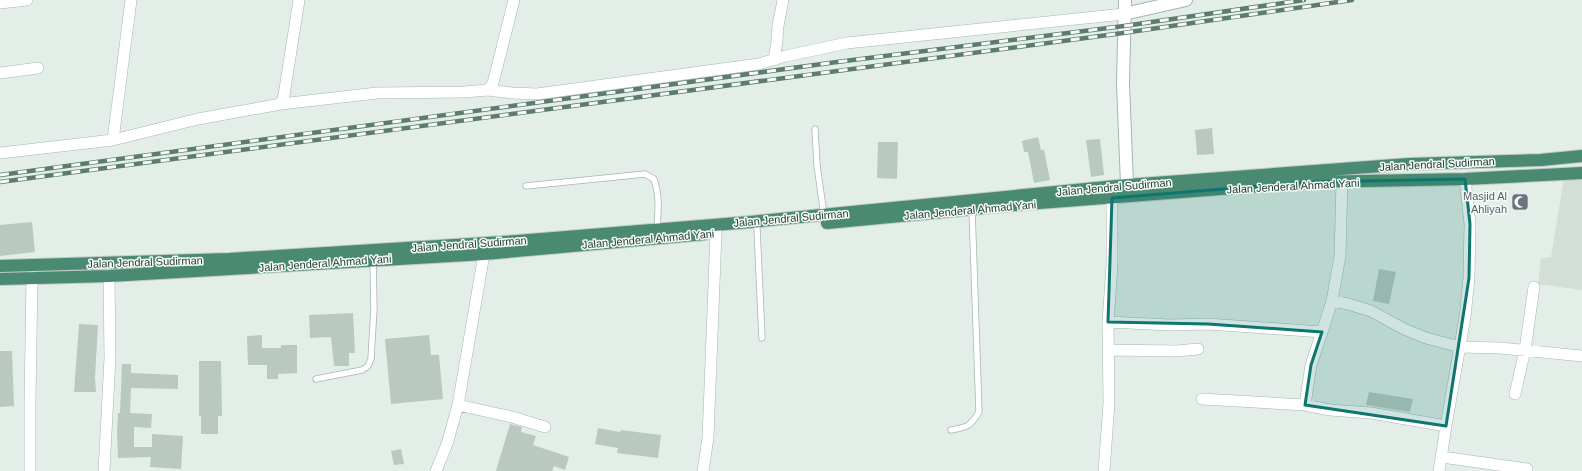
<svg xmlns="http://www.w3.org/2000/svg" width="1582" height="471" font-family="Helvetica,sans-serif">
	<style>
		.built { fill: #d2ded6 }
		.building { fill: #b9c9c0 }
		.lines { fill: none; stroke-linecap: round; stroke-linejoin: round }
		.service-casing { stroke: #a6b6ae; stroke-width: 7 }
		.minor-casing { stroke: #a6b6ae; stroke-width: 12 }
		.tertiary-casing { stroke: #a6b6ae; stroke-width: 14 }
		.trunk-casing { stroke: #c1cac6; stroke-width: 14 }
		.service { stroke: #fff; stroke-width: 5.5 }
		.minor { stroke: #fff; stroke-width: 11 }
		.tertiary { stroke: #fff; stroke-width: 12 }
		.trunk { stroke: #4a8a72; stroke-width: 12 }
		.rail-casing { stroke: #5d7c6f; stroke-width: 4.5 }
		.rail { stroke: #f4faf6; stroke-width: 3; stroke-dasharray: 9; stroke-linecap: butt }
		.marked { fill: #0f766e; fill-opacity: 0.2; stroke: #0f766e; stroke-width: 3; stroke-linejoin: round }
		.labels { text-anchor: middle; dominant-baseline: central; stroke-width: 3; stroke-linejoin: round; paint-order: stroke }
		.street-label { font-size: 11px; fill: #224034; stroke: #f4faf6 }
		.worship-label { font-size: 11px; fill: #5b616d; stroke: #f4faf6; text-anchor: end }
	</style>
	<rect width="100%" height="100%" fill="#e4eee8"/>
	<path class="built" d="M 1564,178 L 1582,178 L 1582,290 L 1538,284 L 1541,258 L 1551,257 Z"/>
	<path class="building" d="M 1212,128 L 1214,154 L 1197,155 L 1195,130 Z
		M 1038,137 L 1041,150 L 1044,150 L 1050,180 L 1034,183 L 1028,152 L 1024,152 L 1022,141 Z
		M 1100,139 L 1104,175 L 1091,177 L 1086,140 Z
		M 878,142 L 898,142 L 897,179 L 877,178 Z
		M 32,222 L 35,252 L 0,256 L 0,225 Z
		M 1379,269 L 1396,272 L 1389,304 L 1373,301 Z
		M 353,313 L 355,353 L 349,353 L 349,366 L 334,366 L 331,337 L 310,338 L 309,315 Z
		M 79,324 L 98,325 L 95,377 L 96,392 L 74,392 Z
		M 262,335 L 262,348 L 281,348 L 281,345 L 297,345 L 297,373 L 278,374 L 278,379 L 267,379 L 267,365 L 248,365 L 247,336 Z
		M 429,335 L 431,355 L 439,355 L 443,399 L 391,404 L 385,339 Z
		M 0,351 L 12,351 L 14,406 L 0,407 Z
		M 199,361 L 221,361 L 222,416 L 218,416 L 218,434 L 201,434 L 201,416 L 199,416 Z
		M 122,364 L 131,364 L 131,373 L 178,375 L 178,389 L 131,388 L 130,413 L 152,414 L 151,428 L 134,427 L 134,447 L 152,447 L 152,434 L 183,436 L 181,469 L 150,467 L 151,457 L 118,458 L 117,432 L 118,413 L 120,413 Z
		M 1369,392 L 1413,399 L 1410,412 L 1366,405 Z
		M 510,424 L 522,427 L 521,432 L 536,436 L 533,445 L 569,457 L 565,470 L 554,466 L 552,471 L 496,471 Z
		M 598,428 L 620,432 L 621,430 L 661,435 L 658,458 L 617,453 L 618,448 L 595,444 Z
		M 401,449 L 404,464 L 394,465 L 391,451 Z"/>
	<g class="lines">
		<defs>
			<path id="service" d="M 815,129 L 817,165 L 824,215
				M 526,186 L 645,174 L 654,179 C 660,196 658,211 657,230
				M 757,229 L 762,338
				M 316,379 L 362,370 L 368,366 L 371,359 L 374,308 L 373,260
				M 951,430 C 967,427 970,427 979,412 L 972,210"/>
			<path id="minor" d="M 0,3 L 27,0
				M 774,60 L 777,41 L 778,26 L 783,0
				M 0,73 L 38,68
				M 488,90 L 493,83 L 514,0
				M 281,104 L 284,95 L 299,0
				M 113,140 L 131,0
				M 0,153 L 113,140 L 198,119 L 281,104 L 377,93 L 464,92 L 488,90 L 512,93 L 537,94 L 759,64 L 786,56 L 847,43 L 1124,14
				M 1332,301 L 1340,256 L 1342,182
				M 1108,322 L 1170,325 L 1208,324 L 1322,332 L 1332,301 L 1348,304 L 1371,311 L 1404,329 L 1426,338 L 1460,347 L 1500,348 L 1582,356
				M 1109,350 L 1177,351 L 1198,349
				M 1515,394 L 1525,350 L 1534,287
				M 1202,399 L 1305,405 L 1330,410 L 1371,413 L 1446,426
				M 458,405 L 512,417 L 545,427
				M 1305,405 L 1311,365 L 1322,332
				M 1442,457 L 1527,469
				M 30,471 L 30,402 L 32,277
				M 104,471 L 110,358 L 109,276
				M 436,471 L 447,444 L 458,405 L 484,254
				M 703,471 L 708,438 L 716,233
				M 1104,471 L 1109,403 L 1108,322 L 1112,265 L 1112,198
				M 1439,471 L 1446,426 L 1465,317 L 1469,278 L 1470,224 L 1465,179"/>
			<path id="tertiary" d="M 1125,0 L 1123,83 L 1127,185
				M 1124,14 L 1186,0"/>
			<path id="trunk" d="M 827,223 L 1026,204 L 1310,182 L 1465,179 L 1582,173
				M 0,266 L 229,259 L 517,241 L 750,222 L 1127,185 L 1409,164 L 1541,160 L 1582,156
				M 0,279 L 109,276 L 484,254 L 705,234"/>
		</defs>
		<use href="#service" class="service-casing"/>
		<use href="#minor" class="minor-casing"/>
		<use href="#tertiary" class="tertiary-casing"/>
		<use href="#trunk" class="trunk-casing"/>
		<use href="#service" class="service"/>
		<use href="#minor" class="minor"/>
		<use href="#tertiary" class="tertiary"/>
		<use href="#trunk" class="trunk"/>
		<defs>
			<path id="rail" d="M 0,175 L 837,62 L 1124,26 L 1304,0
				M 0,182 L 1123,33 L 1352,0"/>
		</defs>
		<use href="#rail" class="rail-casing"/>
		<use href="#rail" class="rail"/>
	</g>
	<path class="marked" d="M 1465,179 L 1470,224 L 1469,278 L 1446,426 L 1305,405 L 1311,365 L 1322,332 L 1208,324 L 1108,322 L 1112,198 L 1310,182 Z"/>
	<defs>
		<symbol id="mosque-square" viewBox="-11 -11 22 22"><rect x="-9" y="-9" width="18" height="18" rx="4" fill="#6b7280" stroke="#f4faf6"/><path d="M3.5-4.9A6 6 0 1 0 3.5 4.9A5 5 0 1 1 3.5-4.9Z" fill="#fff"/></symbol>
	</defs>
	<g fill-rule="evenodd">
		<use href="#mosque-square" x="1510" y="192" width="20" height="20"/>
	</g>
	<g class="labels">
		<g class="street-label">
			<text transform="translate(1437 164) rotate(-3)">Jalan Jendral Sudirman</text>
			<text transform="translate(1293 186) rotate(-3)">Jalan Jenderal Ahmad Yani</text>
			<text transform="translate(1114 187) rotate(-5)">Jalan Jendral Sudirman</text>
			<text transform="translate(970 210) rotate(-5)">Jalan Jenderal Ahmad Yani</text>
			<text transform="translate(791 218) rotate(-5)">Jalan Jendral Sudirman</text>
			<text transform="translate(648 239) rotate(-5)">Jalan Jenderal Ahmad Yani</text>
			<text transform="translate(469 244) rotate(-4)">Jalan Jendral Sudirman</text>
			<text transform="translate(145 262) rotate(-2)">Jalan Jendral Sudirman</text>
			<text transform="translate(325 263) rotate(-4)">Jalan Jenderal Ahmad Yani</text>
		</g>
		<g class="worship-label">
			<text x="1507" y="196">Masjid Al<tspan x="1507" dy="13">Ahliyah</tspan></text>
		</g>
	</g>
</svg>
